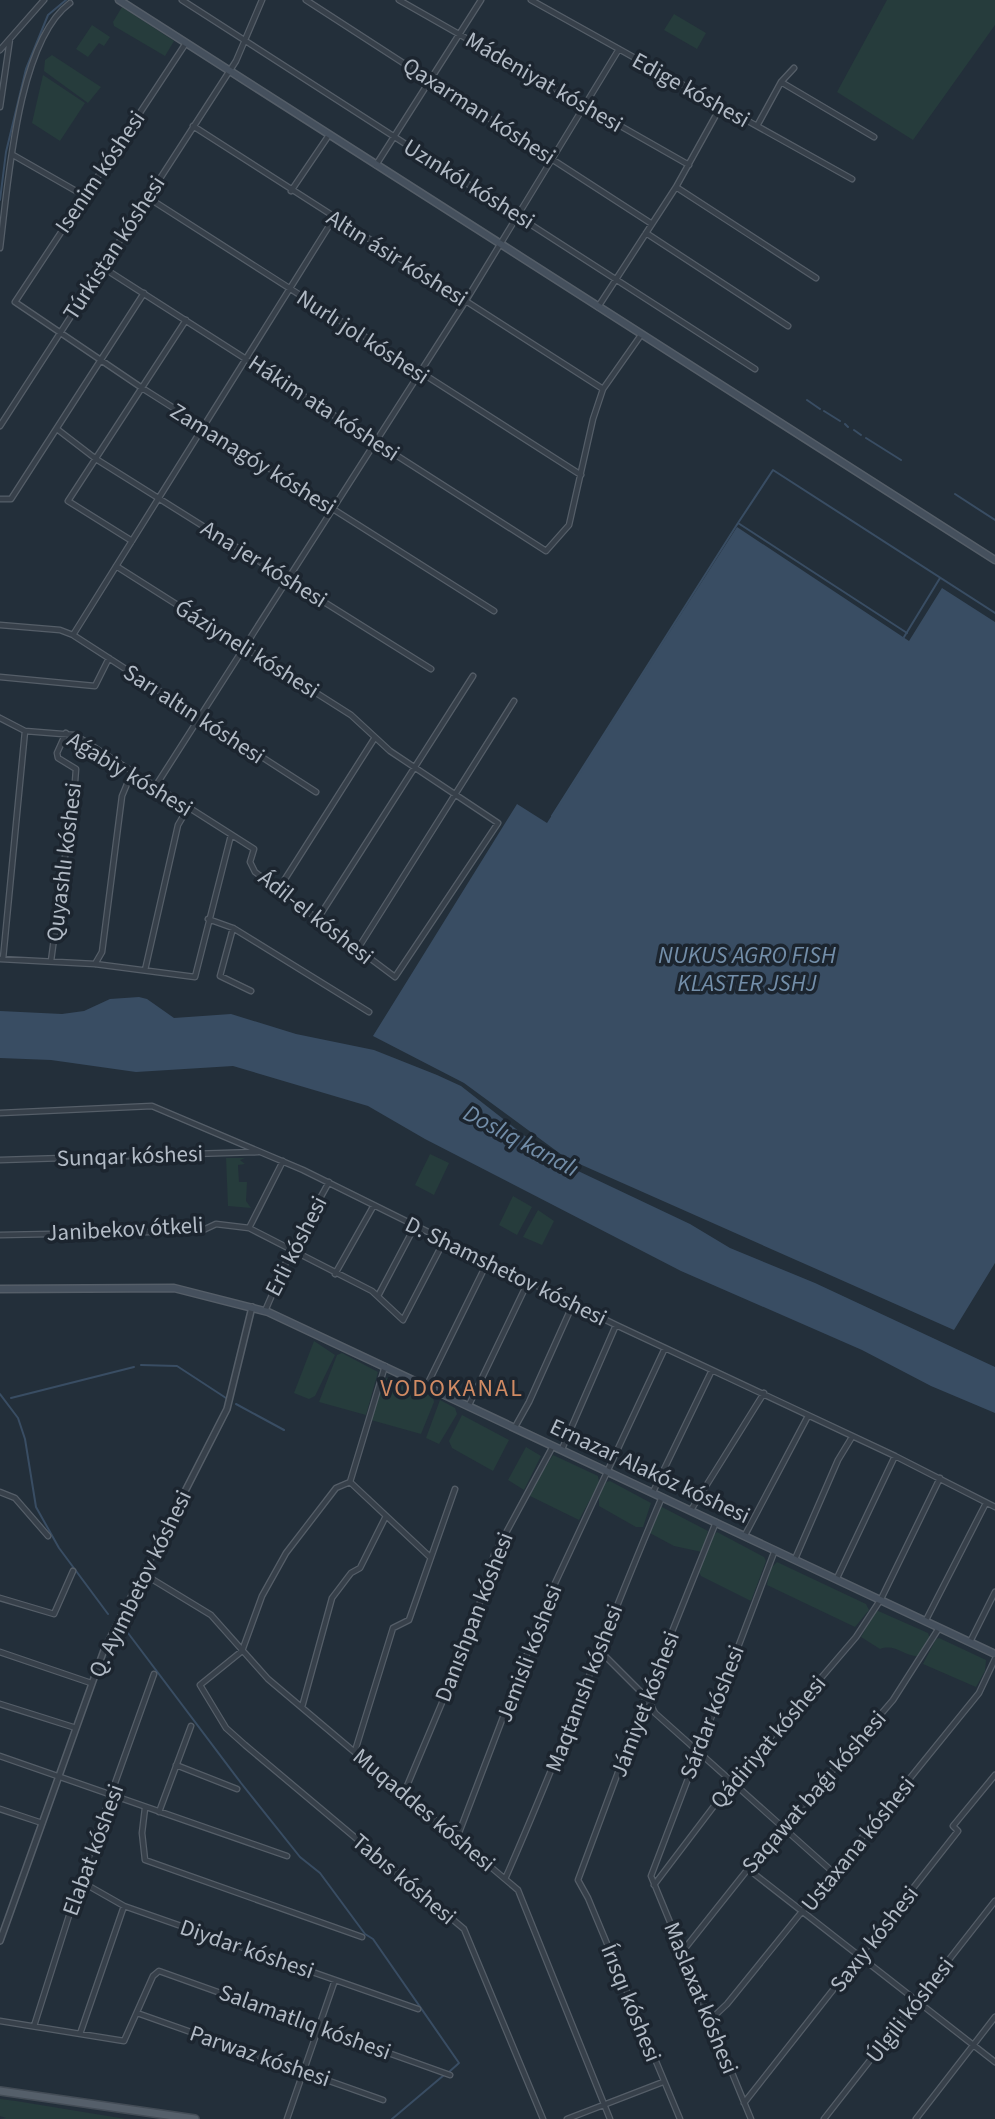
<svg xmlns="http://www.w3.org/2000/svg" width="995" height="2119" font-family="'Source Sans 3',sans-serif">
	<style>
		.green { fill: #263c3c }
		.water { fill: #394d63 }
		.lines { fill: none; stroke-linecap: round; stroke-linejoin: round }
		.stream { stroke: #394d63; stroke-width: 2 }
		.minor-casing { stroke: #555e68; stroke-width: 7 }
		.tertiary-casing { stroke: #555e68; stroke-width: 8 }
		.secondary-casing { stroke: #555e68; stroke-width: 9 }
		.primary-casing { stroke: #434c56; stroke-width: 10 }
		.minor { stroke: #37404a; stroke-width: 4.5 }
		.tertiary { stroke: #37404a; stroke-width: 5 }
		.secondary { stroke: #45505d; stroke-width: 6 }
		.primary { stroke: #555f6a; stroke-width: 7 }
		.labels { text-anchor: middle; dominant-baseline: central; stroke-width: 7; stroke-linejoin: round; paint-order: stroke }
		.street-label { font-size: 23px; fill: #b2bbc6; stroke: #1c252f }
		.water-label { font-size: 24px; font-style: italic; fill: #738ea9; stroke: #1c252f }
		.neighbourhood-label { font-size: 24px; letter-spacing: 2px; fill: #d08a63; stroke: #1c252f }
	</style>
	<rect width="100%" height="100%" fill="#232f3a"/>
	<path class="green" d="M 887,0 L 995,0 L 995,25 L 913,140 L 837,92 Z
		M 122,7 L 174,41 L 165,56 L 114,26 L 113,22 Z
		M 674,14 L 706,33 L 697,49 L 664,30 Z
		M 92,25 L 110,37 L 104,46 L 99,43 L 88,57 L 76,49 Z
		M 52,55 L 101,87 L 88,103 L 44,71 L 45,60 Z
		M 43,75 L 85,103 L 60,141 L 32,123 Z
		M 430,1154 L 449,1163 L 434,1195 L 415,1185 Z
		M 226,1158 L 245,1158 L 240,1160 L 245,1164 L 238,1165 L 239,1182 L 247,1182 L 246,1201 L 251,1208 L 228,1206 Z
		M 513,1196 L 532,1207 L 517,1235 L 499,1225 Z
		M 538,1210 L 554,1221 L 542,1245 L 523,1237 Z
		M 314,1341 L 335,1355 L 315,1396 L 309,1399 L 294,1393 Z
		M 342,1353 L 378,1372 L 366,1415 L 319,1402 L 337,1355 Z
		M 390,1377 L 433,1397 L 434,1402 L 421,1434 L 371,1420 L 384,1379 Z
		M 440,1400 L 455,1408 L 457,1414 L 439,1444 L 426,1438 Z
		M 462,1415 L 509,1440 L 493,1471 L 452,1448 L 449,1441 Z
		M 526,1447 L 541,1456 L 524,1490 L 508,1480 Z
		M 553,1455 L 598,1476 L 599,1483 L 579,1520 L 528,1495 Z
		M 610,1481 L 651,1503 L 643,1527 L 636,1527 L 599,1506 L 599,1493 L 603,1483 Z
		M 660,1506 L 708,1531 L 702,1552 L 674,1546 L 648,1532 Z
		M 717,1532 L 764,1557 L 766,1561 L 751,1601 L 701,1576 L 699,1572 L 712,1537 Z
		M 777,1562 L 866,1604 L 869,1610 L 855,1627 L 767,1585 L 770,1569 Z
		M 876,1610 L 928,1633 L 930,1638 L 921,1656 C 905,1658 896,1643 880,1649 L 861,1637 Z
		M 939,1638 L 986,1660 L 985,1671 L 976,1687 L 923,1664 L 936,1639 Z
		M 0,2099 L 16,2101 L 126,2119 L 0,2119 L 6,2118 L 0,2116 Z"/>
	<path class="water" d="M 737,527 L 909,641 L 942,588 L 995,622 L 995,1263 L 954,1330 L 566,1158 L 464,1083 L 373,1036 L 517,804 L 547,823 Z
		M 139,997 L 147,999 L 174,1018 L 231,1014 L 296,1034 L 374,1050 L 437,1075 L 461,1086 L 557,1161 L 690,1224 L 730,1248 L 815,1283 L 995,1367 L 995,1413 L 931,1386 L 862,1350 L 681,1271 L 425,1139 L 368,1106 L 233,1066 L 136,1072 L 51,1060 L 0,1058 L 0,1011 L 62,1014 L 84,1011 L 110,999 Z"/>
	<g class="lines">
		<path class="stream" d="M 0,200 L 6,152 L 26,69 L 48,15 L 66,0
			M 807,400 L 820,409
			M 824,411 L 840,421
			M 845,424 L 848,427
			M 854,430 L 861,435
			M 866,438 L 901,460
			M 955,494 L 995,520
			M 738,523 L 773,470 L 995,613
			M 904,637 L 940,578
			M 552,816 L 738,523 L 907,633
			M 141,1365 L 177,1366 L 226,1398
			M 0,1394 L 18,1418 L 25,1439 L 36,1507 L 59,1548 L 108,1614
			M 11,1398 L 134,1367
			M 236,1404 L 284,1430
			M 122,1625 L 241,1783 L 300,1857 L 320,1873 L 365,1934 L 373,1939 L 459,2063 L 449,2072
			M 392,2119 L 444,2075"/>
		<defs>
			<path id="minor" d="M 182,0 L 755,369
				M 306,0 L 652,224
				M 399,0 L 689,165
				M 531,0 L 852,179
				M 186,43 L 15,302 L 142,388 L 494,611
				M 0,50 L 44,0
				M 781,82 L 874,137
				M 0,107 L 10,39
				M 193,126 L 603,389
				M 757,126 L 781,82 L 794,68
				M 13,155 L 83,195
				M 376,165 L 481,0
				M 676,187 L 816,278
				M 291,191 L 329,135
				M 147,197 L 581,475
				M 646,233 L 788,326
				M 0,248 C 8,185 17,42 70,3
				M 102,267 L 546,551 L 569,525 L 593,419 L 603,389 L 641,335
				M 598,307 L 676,187 L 721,106
				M 0,426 L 236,61 L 262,0
				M 57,429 L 96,459 L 431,669
				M 0,499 L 11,499 L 144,293
				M 132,541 L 68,501 L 186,320
				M 0,625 L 60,630 L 73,635 L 316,792
				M 73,635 L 334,218
				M 0,677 L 95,686 L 109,658
				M 0,718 L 25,731 L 75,735 L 254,849 L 250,862 L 255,872 L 395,977 L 498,823 L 390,751 L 351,715 L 116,566
				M 155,787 L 465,302 L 619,49
				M 278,890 L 374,739
				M 208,919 L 233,928 L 369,1012
				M 317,920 L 473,676
				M 233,928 L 220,976 L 251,991
				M 357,950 L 514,701
				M 0,959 L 95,964 L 195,977 L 231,835
				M 3,959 L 25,731
				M 51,961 L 75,782 L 76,769 L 58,758 L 57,753 L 66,733
				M 95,964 L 102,952 L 122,796 L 132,772
				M 145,970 L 178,825 L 188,808
				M 0,1113 L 152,1106 L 303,1170 L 616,1325 L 895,1456 L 995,1507
				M 0,1160 L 258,1152
				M 249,1228 L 283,1161
				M 0,1235 L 201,1231 L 216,1224 L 249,1228 L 372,1291 L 403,1320 L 444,1241
				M 335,1274 L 374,1205
				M 378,1296 L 415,1226
				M 265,1311 L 291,1251 L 329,1182
				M 385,1366 L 350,1482 L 336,1488 L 286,1553 L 262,1596 L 242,1651 L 200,1685 L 226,1728 L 245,1745 L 464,1929 L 543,2119
				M 427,1385 L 487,1263
				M 469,1405 L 528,1282
				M 515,1427 L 529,1402 L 573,1304
				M 562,1449 L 616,1325
				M 350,1482 L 430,1557
				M 0,1492 L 15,1498 L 48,1536
				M 653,1492 L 712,1370
				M 691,1510 L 764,1393
				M 745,1535 L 808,1416
				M 795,1559 L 838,1460 L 852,1437
				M 142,1573 L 211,1615 L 268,1679 L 518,1890 L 610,2119
				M 837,1578 L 895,1456
				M 0,1598 L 54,1614 L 73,1571
				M 926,1620 L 986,1503
				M 970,1642 L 995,1592
				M 598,1649 L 647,1698 L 655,1713 L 834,1873
				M 0,1652 L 91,1683
				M 0,1704 L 76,1728
				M 302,1707 L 332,1598 L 351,1573 L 360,1568 L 386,1516
				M 355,1751 L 393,1628 L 409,1620 L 455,1489
				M 0,1756 L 287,1856
				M 176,1765 L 237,1789
				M 404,1793 L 470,1636 L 494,1555 L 553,1446
				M 145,1808 L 142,1833 L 145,1860 L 362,1937
				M 0,1809 L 42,1823
				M 159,1812 L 191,1726
				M 457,1838 L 550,1594 L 665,1348
				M 748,1869 L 995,2062
				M 505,1879 C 561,1753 608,1623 662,1497
				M 80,1881 L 124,1906 L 418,2009
				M 654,1885 L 733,1781 L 856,1637 L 881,1599 L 940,1478
				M 682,1952 L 748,1869 L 893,1700 L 939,1628
				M 137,2013 L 383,2100
				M 710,2020 L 727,2004 L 979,1693 L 995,1659
				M 0,2021 L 124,2041 L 153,1976 L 159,1971 L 450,2075
				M 34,2026 L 80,1881 L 154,1674
				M 80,2034 L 124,1906
				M 744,2103 L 958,1831 L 953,1826 L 995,1775
				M 287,2119 L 335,1980
				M 567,2119 L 663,2082
				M 680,2119 L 588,1898 L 578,1880 L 649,1689 L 716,1522
				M 751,2119 L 651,1876 L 775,1550
				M 824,2119 L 995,1901
				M 916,2119 L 995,2017"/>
			<path id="tertiary" d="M 0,1941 L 104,1650 L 227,1409 L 252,1307"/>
			<path id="secondary" d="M 119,0 L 995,560
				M 0,1289 L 174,1288 L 268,1312 L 995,1654"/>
			<path id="primary" d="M 0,2091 L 195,2119"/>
		</defs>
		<use href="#minor" class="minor-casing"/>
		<use href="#tertiary" class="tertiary-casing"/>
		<use href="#secondary" class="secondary-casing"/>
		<use href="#primary" class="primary-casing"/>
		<use href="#minor" class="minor"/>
		<use href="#tertiary" class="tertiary"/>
		<use href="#secondary" class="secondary"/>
		<use href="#primary" class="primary"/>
	</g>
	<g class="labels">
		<g class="street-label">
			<text transform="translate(544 82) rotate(30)">Mádeniyat kóshesi</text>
			<text transform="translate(691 90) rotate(29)">Edige kóshesi</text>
			<text transform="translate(479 111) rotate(33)">Qaxarman kóshesi</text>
			<text transform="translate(100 172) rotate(-56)">Isenim kóshesi</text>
			<text transform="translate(469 184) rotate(32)">Uzınkól kóshesi</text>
			<text transform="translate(114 248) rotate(-57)">Túrkistan kóshesi</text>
			<text transform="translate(397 258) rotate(32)">Altın ásir kóshesi</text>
			<text transform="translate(363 337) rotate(33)">Nurlı jol kóshesi</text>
			<text transform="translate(324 408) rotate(33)">Hákim ata kóshesi</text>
			<text transform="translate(253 459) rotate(32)">Zamanagóy kóshesi</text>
			<text transform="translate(264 564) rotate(32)">Ana jer kóshesi</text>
			<text transform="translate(247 649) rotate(32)">Ǵáziyneli kóshesi</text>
			<text transform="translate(194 714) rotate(33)">Sarı altın kóshesi</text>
			<text transform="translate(130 774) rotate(31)">Aǵabiy kóshesi</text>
			<text transform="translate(64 862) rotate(-83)">Quyashlı kóshesi</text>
			<text transform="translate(316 917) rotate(38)">Ádil-el kóshesi</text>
			<text transform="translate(130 1156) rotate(-2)">Sunqar kóshesi</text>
			<text transform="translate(125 1229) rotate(-3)">Janibekov ótkeli</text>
			<text transform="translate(296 1246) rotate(-63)">Erli kóshesi</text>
			<text transform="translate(506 1271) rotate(26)">D. Shamshetov kóshesi</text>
			<text transform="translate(650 1471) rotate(25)">Ernazar Alakóz kóshesi</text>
			<text transform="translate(140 1584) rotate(-64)">Q. Ayımbetov kóshesi</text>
			<text transform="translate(474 1617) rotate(-69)">Danıshpan kóshesi</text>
			<text transform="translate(529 1653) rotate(-69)">Jemisli kóshesi</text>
			<text transform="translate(584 1688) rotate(-69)">Maqtanısh kóshesi</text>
			<text transform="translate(645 1704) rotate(-69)">Jámiyet kóshesi</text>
			<text transform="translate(712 1712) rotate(-69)">Sárdar kóshesi</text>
			<text transform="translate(768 1742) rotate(-50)">Qádiriyat kóshesi</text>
			<text transform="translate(814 1792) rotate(-49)">Saqawat baǵı kóshesi</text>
			<text transform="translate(424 1810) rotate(40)">Muqaddes kóshesi</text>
			<text transform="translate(858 1844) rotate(-51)">Ustaxana kóshesi</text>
			<text transform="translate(93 1850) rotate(-70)">Elabat kóshesi</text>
			<text transform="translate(404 1879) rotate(40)">Tabıs kóshesi</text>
			<text transform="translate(874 1939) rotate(-52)">Saxıy kóshesi</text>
			<text transform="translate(247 1949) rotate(19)">Diydar kóshesi</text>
			<text transform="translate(701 1998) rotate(68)">Maslaxat kóshesi</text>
			<text transform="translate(631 2003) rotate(68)">Írısqı kóshesi</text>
			<text transform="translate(910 2010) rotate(-52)">Úlgili kóshesi</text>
			<text transform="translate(305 2022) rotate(20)">Salamatlıq kóshesi</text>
			<text transform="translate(260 2056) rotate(19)">Parwaz kóshesi</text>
		</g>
		<g class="water-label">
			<text x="747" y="955">NUKUS AGRO FISH<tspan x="747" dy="28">KLASTER JSHJ</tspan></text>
			<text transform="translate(521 1141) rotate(28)">Doslıq kanalı</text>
		</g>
		<g class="neighbourhood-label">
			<text x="452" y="1388">VODOKANAL</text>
		</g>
	</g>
</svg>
